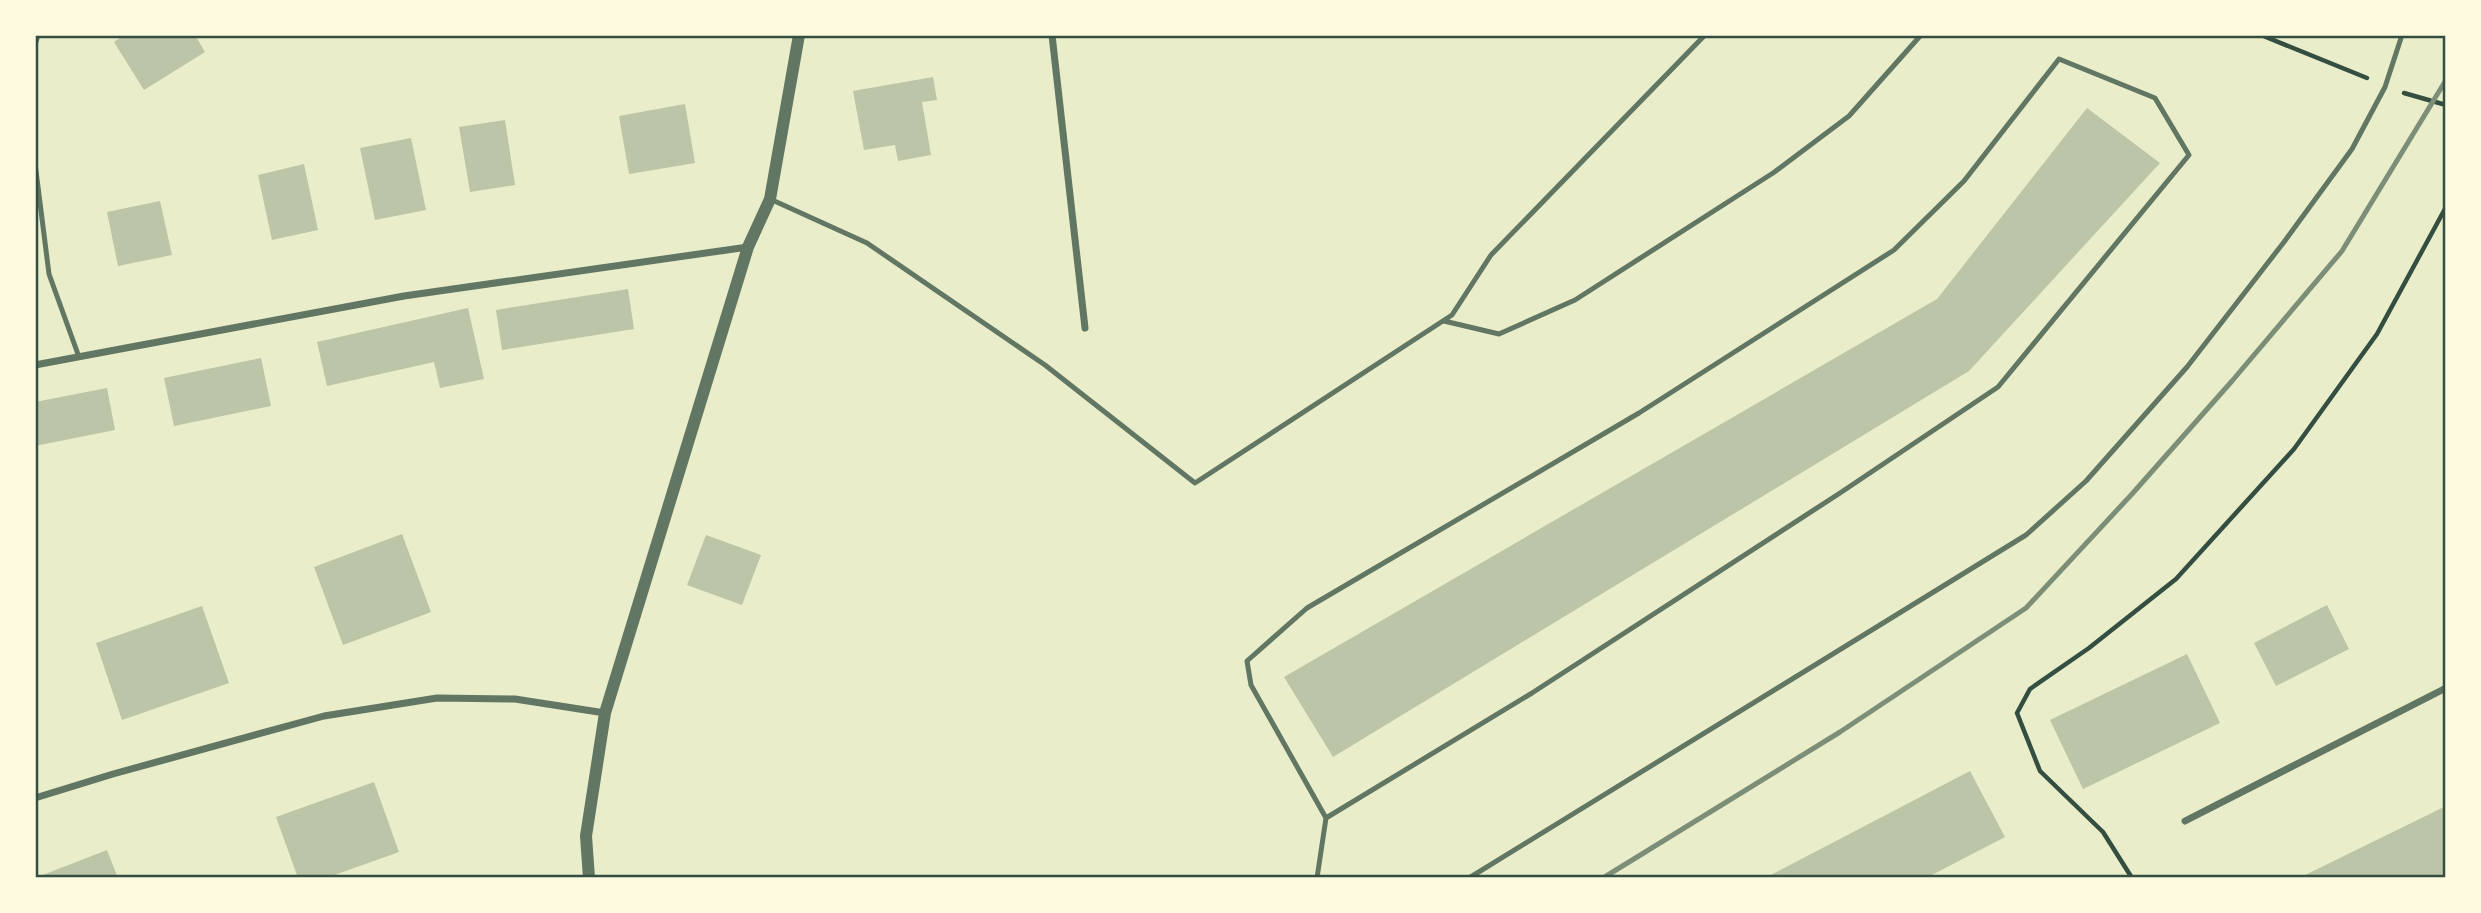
<svg xmlns="http://www.w3.org/2000/svg" width="2481" height="913" font-family="'IBM Plex Sans',sans-serif">
	<style>
		.building { fill: #bcc5a7 }
		.lines { fill: none; stroke-linecap: round; stroke-linejoin: round }
		.path { stroke: #344e41; stroke-width: 4.5 }
		.service { stroke: #617663; stroke-width: 5 }
		.minor { stroke: #617663; stroke-width: 7 }
		.tertiary { stroke: #617663; stroke-width: 12 }
		.rail { stroke: #7c8e77; stroke-width: 5 }
		.neatline { fill: none; stroke: #344e41; stroke-width: 2.5 }
	</style>
	<rect width="100%" height="100%" fill="#e9edc9"/>
	<path class="building" d="M 125,35 L 195,35 L 205,52 L 144,90 L 114,42 Z
		M 933,77 L 937,100 L 922,102 L 931,155 L 898,161 L 895,145 L 864,150 L 853,91 Z
		M 685,104 L 695,163 L 629,174 L 619,116 Z
		M 2087,108 L 2160,163 L 1969,371 L 1333,757 L 1284,677 L 1937,299 Z
		M 505,120 L 515,185 L 470,192 L 459,127 Z
		M 411,138 L 426,210 L 375,220 L 360,148 Z
		M 304,164 L 318,230 L 272,240 L 258,175 Z
		M 160,201 L 172,255 L 118,266 L 107,212 Z
		M 628,289 L 634,329 L 502,350 L 496,310 Z
		M 468,308 L 484,379 L 440,388 L 434,362 L 327,386 L 317,342 Z
		M 261,358 L 271,406 L 174,426 L 164,378 Z
		M 107,388 L 115,430 L 35,446 L 35,402 Z
		M 402,534 L 431,612 L 343,645 L 314,567 Z
		M 706,535 L 761,555 L 742,605 L 687,585 Z
		M 2327,605 L 2349,649 L 2276,686 L 2254,643 Z
		M 202,606 L 229,683 L 122,720 L 96,643 Z
		M 2187,654 L 2220,723 L 2083,789 L 2050,720 Z
		M 1970,771 L 2005,837 L 1926,878 L 1765,878 Z
		M 374,782 L 399,852 L 326,878 L 298,878 L 276,817 Z
		M 2446,806 L 2446,878 L 2299,878 Z
		M 107,850 L 118,878 L 35,878 Z"/>
	<g class="lines">
		<path class="path" d="M 2261,35 L 2367,78
			M 2404,93 L 2446,105
			M 2132,878 L 2103,832 L 2040,771 L 2017,713 L 2030,689 L 2089,648 L 2176,579 L 2294,449 L 2377,334 L 2446,207"/>
		<path class="service" d="M 35,45 L 38,35
			M 35,163 L 49,274 L 79,357
			M 770,199 L 867,243 L 1045,365 L 1195,483 L 1452,315 L 1491,255 L 1705,35
			M 1444,321 L 1499,334 L 1575,300 L 1773,173 L 1849,116 L 1921,35
			M 1317,878 L 1326,818 L 1251,685 L 1247,661 L 1307,608 L 1639,413 L 1894,250 L 1964,181 L 2059,59 L 2155,98 L 2189,155 L 1998,387 L 1840,493 L 1532,693 L 1326,818
			M 1469,878 L 2026,535 L 2086,481 L 2187,367 L 2284,242 L 2352,149 L 2385,87 L 2402,35"/>
		<path class="minor" d="M 1052,35 L 1085,328
			M 35,365 L 404,296 L 748,247
			M 35,798 L 113,774 L 324,716 L 437,698 L 515,699 L 605,713
			M 2185,821 L 2446,688"/>
		<path class="tertiary" d="M 589,878 L 586,836 L 605,713 L 748,247 L 770,199 L 799,35"/>
		<path class="rail" d="M 1603,878 L 1840,732 L 2026,608 L 2132,494 L 2232,381 L 2342,251 L 2446,80"/>
	</g>
	<rect width="2481" height="913" fill="none" stroke="#fefae0" stroke-width="74"/>
	<rect x="37" y="37" width="2407" height="839" class="neatline"/>
</svg>
